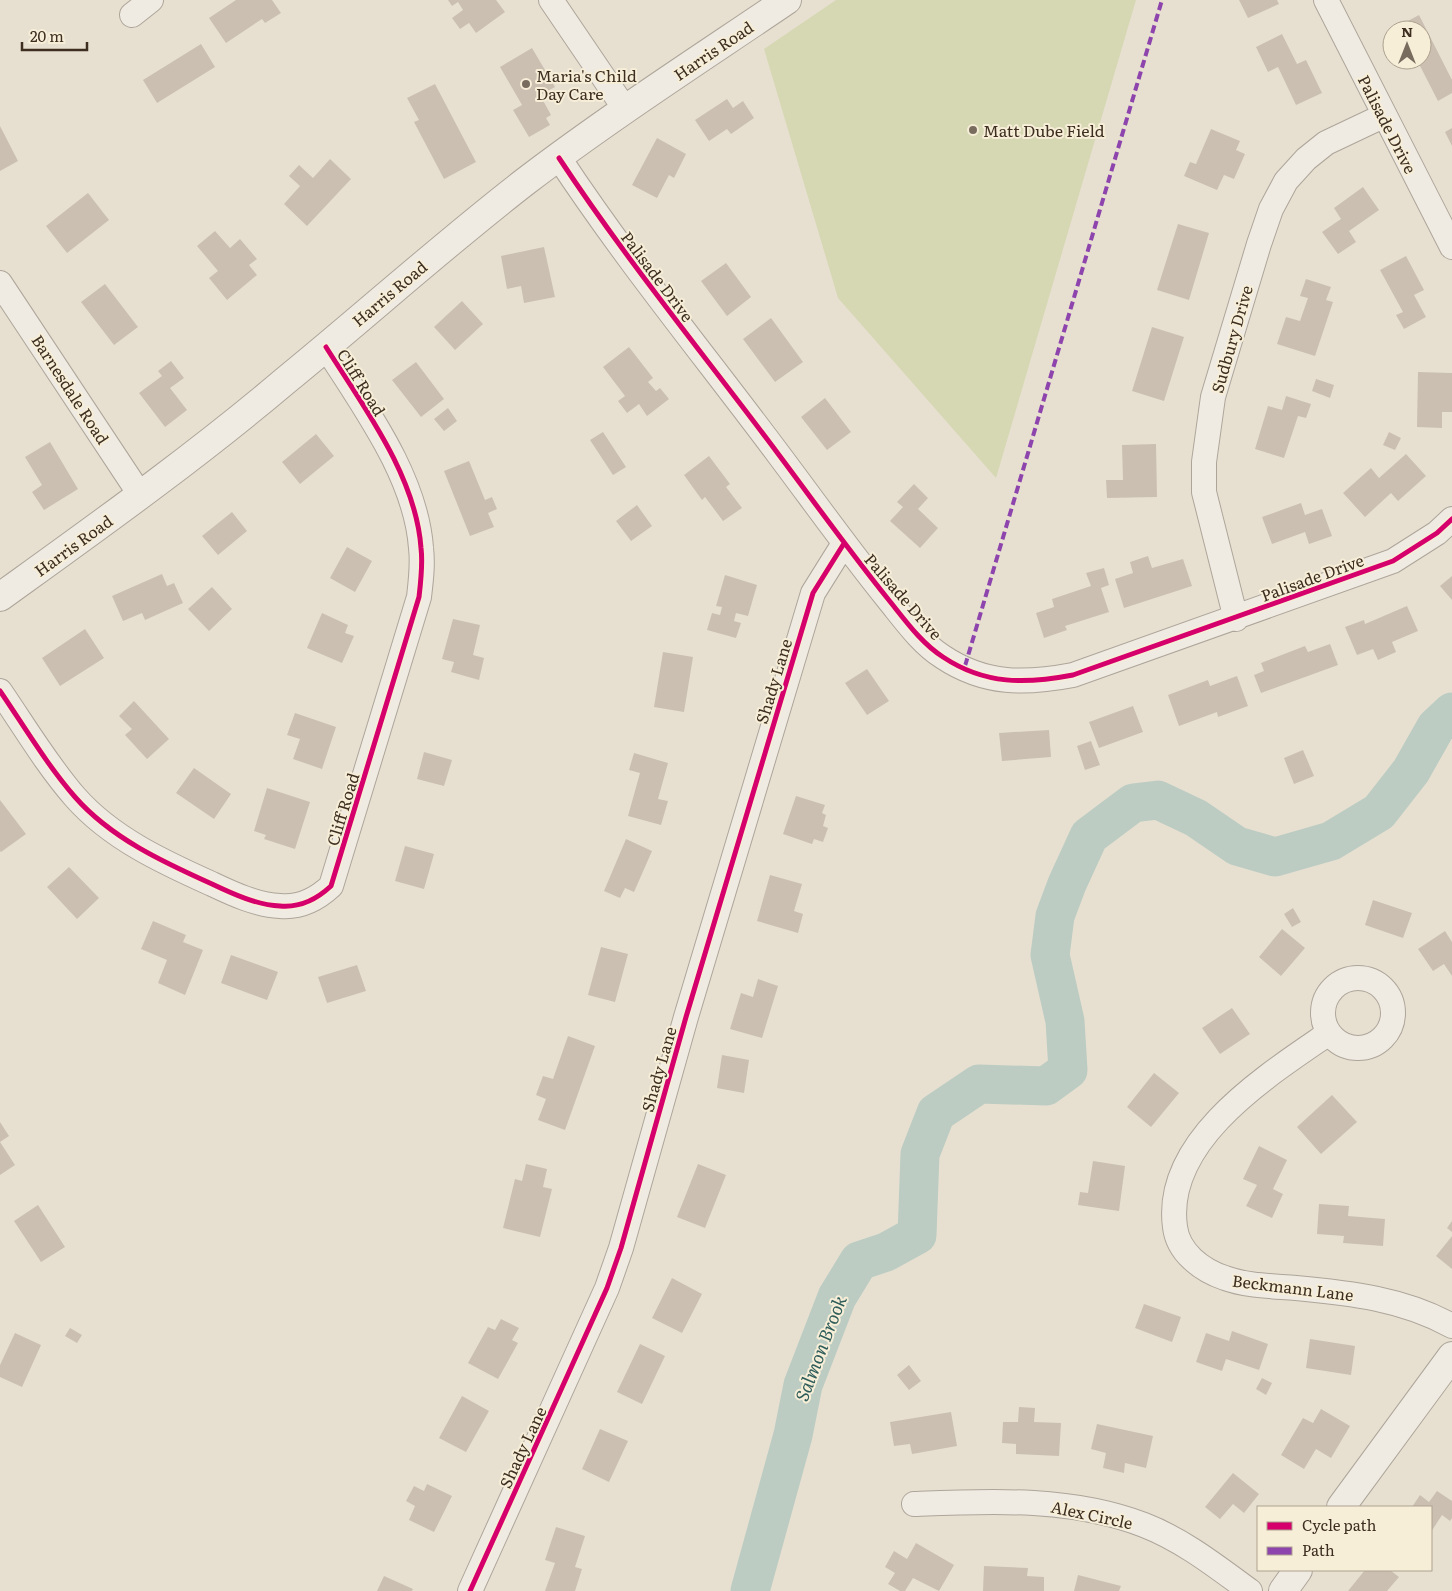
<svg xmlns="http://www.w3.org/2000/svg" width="1452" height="1591" font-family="Literata,serif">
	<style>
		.green { fill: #d6d7b3 }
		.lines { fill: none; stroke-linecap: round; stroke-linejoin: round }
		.river { stroke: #bcccc2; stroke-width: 39 }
		.building { fill: #cbbfb2 }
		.minor-casing { stroke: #ada599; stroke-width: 26 }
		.tertiary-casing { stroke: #ada599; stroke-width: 30 }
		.minor { stroke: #efebe3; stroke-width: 24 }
		.tertiary { stroke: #efebe3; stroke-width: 28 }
		.quiet { stroke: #8e44ad; stroke-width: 4; stroke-dasharray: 8 4; stroke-linecap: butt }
		.cycleway-casing { stroke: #f7eed8; stroke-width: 8 }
		.cycleway { stroke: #d6006c; stroke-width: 5 }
		.poi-dot { fill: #786c5e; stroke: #f7eed8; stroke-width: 2 }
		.labels { text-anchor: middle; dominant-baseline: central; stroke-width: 4; stroke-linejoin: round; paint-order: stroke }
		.street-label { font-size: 16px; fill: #3d2e20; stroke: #f7eed8 }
		.poi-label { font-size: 16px; fill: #3d2e20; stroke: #f7eed8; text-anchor: start }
		.water-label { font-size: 18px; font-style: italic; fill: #2f5d5a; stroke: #f7eed8 }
	</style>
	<rect width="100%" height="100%" fill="#e7e0d1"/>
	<path class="green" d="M 836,0 L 1136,0 L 996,478 L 838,298 L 764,49 Z"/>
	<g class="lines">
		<path class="river" d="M 750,1591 L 793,1435 L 803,1385 L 837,1297 L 859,1261 L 886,1252 L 917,1235 L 920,1154 L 936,1113 L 979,1084 L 1046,1086 L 1068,1070 L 1065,1021 L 1050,955 L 1055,916 L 1067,884 L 1089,836 L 1133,803 L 1158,800 L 1196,818 L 1237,846 L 1275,857 L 1331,841 L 1379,812 L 1411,771 L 1436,727 L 1452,712"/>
	</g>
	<path class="building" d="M 236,0 L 272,0 L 281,13 L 265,23 L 262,19 L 226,43 L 209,18 Z
		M 448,0 L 496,0 L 505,12 L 476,33 L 469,23 L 460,29 L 452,18 L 463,10 L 458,2 L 452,6 Z
		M 1239,0 L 1277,0 L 1279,4 L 1248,18 Z
		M 1419,15 L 1452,80 L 1452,93 L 1438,101 L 1418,62 L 1414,64 L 1411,60 L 1422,60 L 1422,30 L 1396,30 L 1395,28 Z
		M 1282,34 L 1297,64 L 1306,60 L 1322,93 L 1296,105 L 1278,67 L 1268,72 L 1256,47 Z
		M 201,44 L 215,67 L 157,103 L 143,80 Z
		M 532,48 L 555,87 L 540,95 L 551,115 L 546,118 L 550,125 L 529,137 L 513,110 L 522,105 L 500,67 Z
		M 435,84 L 476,162 L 444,179 L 414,122 L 419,120 L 407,98 Z
		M 727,99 L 733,108 L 743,101 L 754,118 L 731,134 L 727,129 L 709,141 L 695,120 Z
		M 0,126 L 18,161 L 0,171 Z
		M 1452,128 L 1452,146 L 1445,132 Z
		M 1211,129 L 1240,141 L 1236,150 L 1245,154 L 1234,179 L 1224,175 L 1217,190 L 1184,176 L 1190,162 L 1196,164 Z
		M 657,138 L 686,154 L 674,178 L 669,175 L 657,198 L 632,185 Z
		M 330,159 L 351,179 L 307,226 L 284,204 L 300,186 L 289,176 L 299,165 L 313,178 Z
		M 1363,187 L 1379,210 L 1349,231 L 1356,242 L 1338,254 L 1322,232 L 1341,219 L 1334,208 Z
		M 88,193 L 109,220 L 67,253 L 46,226 Z
		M 1178,224 L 1209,233 L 1189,300 L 1157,290 Z
		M 215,231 L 230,248 L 240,239 L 257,259 L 249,265 L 257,275 L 227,300 L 209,278 L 218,271 L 197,246 Z
		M 544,247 L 555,297 L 524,303 L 521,286 L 507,289 L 501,256 Z
		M 1406,256 L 1424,290 L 1414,295 L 1426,317 L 1404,329 L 1396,315 L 1403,312 L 1380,270 Z
		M 726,263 L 751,297 L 727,316 L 701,281 Z
		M 1306,279 L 1331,287 L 1326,300 L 1333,302 L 1315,356 L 1277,344 L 1286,317 L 1300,321 L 1308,298 L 1300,296 Z
		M 105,284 L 138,327 L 114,345 L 81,302 Z
		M 462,301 L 483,324 L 455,350 L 434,327 Z
		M 771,318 L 803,362 L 775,382 L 743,339 Z
		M 1152,327 L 1184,337 L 1164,401 L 1132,391 Z
		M 629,347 L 653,378 L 648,382 L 656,391 L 660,388 L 669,399 L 647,416 L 639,404 L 627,413 L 618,401 L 625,396 L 603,367 Z
		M 171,361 L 184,378 L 170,388 L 187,410 L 165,427 L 139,393 L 162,376 L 158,371 Z
		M 416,362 L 444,399 L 421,417 L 392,380 Z
		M 1418,372 L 1452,373 L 1452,412 L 1442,412 L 1442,428 L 1417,427 Z
		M 1316,379 L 1334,385 L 1330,398 L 1312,391 Z
		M 1286,396 L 1311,404 L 1306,418 L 1298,416 L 1284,458 L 1255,449 L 1268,406 L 1282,410 Z
		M 825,398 L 851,432 L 827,450 L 801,417 Z
		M 448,408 L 457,421 L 444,431 L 434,419 Z
		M 603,432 L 626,467 L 613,475 L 590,440 Z
		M 1389,432 L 1401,438 L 1395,450 L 1383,445 Z
		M 316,434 L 334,456 L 300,484 L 282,462 Z
		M 50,442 L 78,489 L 44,510 L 32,492 L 42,485 L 25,457 Z
		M 1156,444 L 1157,497 L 1107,498 L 1106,480 L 1123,480 L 1122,445 Z
		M 1406,454 L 1426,476 L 1398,501 L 1391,493 L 1365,517 L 1343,493 L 1371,468 L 1379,478 Z
		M 709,456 L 730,484 L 726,487 L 742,508 L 723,521 L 705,497 L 702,500 L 684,475 Z
		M 469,461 L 485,500 L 492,497 L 497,509 L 488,513 L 494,527 L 470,536 L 444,471 Z
		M 914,484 L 928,498 L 918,509 L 938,528 L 920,548 L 890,521 L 903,507 L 897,502 Z
		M 1301,503 L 1305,515 L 1322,509 L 1332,536 L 1309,544 L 1305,532 L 1272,544 L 1262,517 Z
		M 637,505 L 652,526 L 631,541 L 616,521 Z
		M 232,512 L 247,531 L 218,555 L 202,536 Z
		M 347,547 L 372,561 L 355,592 L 330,578 Z
		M 1148,556 L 1152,568 L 1183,559 L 1192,586 L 1124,608 L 1115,579 L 1133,573 L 1130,562 Z
		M 1104,568 L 1109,585 L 1101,588 L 1109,612 L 1065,626 L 1067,630 L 1044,638 L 1036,613 L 1054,607 L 1052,599 L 1091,586 L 1086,573 Z
		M 162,574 L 167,586 L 174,583 L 183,603 L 145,620 L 142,613 L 123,621 L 112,596 Z
		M 725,575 L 757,585 L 748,616 L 736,613 L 734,621 L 741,623 L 736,638 L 707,630 L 712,613 L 720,615 L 722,607 L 716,606 Z
		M 1452,576 L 1452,600 L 1440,586 Z
		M 212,587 L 232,609 L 209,631 L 188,609 Z
		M 1407,606 L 1418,631 L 1392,642 L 1396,652 L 1378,660 L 1373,649 L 1357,655 L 1345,627 L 1364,620 L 1365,624 Z
		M 322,613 L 348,625 L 345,633 L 354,636 L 342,663 L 307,648 Z
		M 453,619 L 480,625 L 473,655 L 484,658 L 479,680 L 451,672 L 454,662 L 442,659 Z
		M 85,629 L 104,658 L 60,686 L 42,658 Z
		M 1330,644 L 1338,665 L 1261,693 L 1254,675 L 1264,671 L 1261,663 L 1305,646 L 1308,652 Z
		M 663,652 L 693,657 L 684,712 L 654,707 Z
		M 867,669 L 889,701 L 867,715 L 845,683 Z
		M 1237,676 L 1248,706 L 1218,717 L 1217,712 L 1179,726 L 1168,695 L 1208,680 L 1210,686 Z
		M 134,701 L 169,739 L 147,759 L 125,735 L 132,729 L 119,716 Z
		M 1133,706 L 1143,732 L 1099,748 L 1089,722 Z
		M 295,713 L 336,727 L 322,769 L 293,759 L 300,739 L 287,735 Z
		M 1049,730 L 1051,757 L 1002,761 L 999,733 Z
		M 1091,741 L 1100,765 L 1085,770 L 1077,746 Z
		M 1303,750 L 1314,776 L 1294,784 L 1284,758 Z
		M 424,752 L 452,760 L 444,786 L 417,779 Z
		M 634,753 L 668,763 L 658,799 L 668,801 L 661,825 L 628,816 L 640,773 L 629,770 Z
		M 194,768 L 231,794 L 214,819 L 176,793 Z
		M 267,788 L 310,802 L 295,849 L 264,839 L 266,835 L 254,831 Z
		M 796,796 L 825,805 L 822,813 L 826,815 L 823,826 L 828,828 L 823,842 L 814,839 L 812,844 L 783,834 Z
		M 0,800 L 26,834 L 1,852 L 0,851 Z
		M 626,839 L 652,851 L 634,892 L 625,888 L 620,898 L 604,891 Z
		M 405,846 L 434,854 L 424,889 L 395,881 Z
		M 69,867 L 99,898 L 77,919 L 47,887 Z
		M 770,875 L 802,884 L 794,911 L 803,914 L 798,933 L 757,921 Z
		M 1373,900 L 1412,913 L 1403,938 L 1365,925 Z
		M 1293,908 L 1301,922 L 1292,927 L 1284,914 Z
		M 153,921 L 186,935 L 183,942 L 203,950 L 185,995 L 158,983 L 167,960 L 141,949 Z
		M 1282,929 L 1305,948 L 1281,976 L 1259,957 Z
		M 1445,931 L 1452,942 L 1452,976 L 1444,964 L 1433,971 L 1418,949 Z
		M 601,947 L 628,954 L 615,1002 L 588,995 Z
		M 231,955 L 278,972 L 267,1000 L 221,983 Z
		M 357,965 L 366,991 L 327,1003 L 318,977 Z
		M 758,979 L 778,986 L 762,1038 L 730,1029 L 741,993 L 753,997 Z
		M 1232,1008 L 1250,1034 L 1220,1054 L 1202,1028 Z
		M 568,1036 L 595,1046 L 565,1130 L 538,1120 L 546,1099 L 536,1095 L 543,1076 L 553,1079 Z
		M 722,1055 L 749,1060 L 744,1093 L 717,1088 Z
		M 1154,1073 L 1179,1093 L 1151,1127 L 1127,1107 Z
		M 1332,1095 L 1357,1122 L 1321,1154 L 1297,1127 Z
		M 0,1122 L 9,1136 L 0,1142 L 15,1165 L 0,1175 Z
		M 1259,1146 L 1287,1160 L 1273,1189 L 1283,1194 L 1272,1218 L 1246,1206 L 1257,1185 L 1243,1179 Z
		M 1093,1161 L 1125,1166 L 1119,1211 L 1078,1205 L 1080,1192 L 1088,1193 Z
		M 526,1164 L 547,1169 L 543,1187 L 552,1189 L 540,1237 L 503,1228 L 515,1179 L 522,1181 Z
		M 698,1164 L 726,1175 L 705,1228 L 677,1217 Z
		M 1319,1204 L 1349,1206 L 1348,1216 L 1385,1219 L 1383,1246 L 1343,1243 L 1344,1236 L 1317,1234 Z
		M 38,1205 L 65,1247 L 41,1262 L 14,1221 Z
		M 1452,1221 L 1452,1232 L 1447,1228 Z
		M 1452,1236 L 1452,1269 L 1436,1256 Z
		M 672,1278 L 702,1294 L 682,1333 L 652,1318 Z
		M 1144,1304 L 1181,1317 L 1172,1342 L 1135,1328 Z
		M 501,1319 L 519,1328 L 512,1340 L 518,1343 L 498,1379 L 468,1363 L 488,1327 L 495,1330 Z
		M 70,1328 L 82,1335 L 77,1343 L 65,1336 Z
		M 1232,1331 L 1268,1344 L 1259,1370 L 1226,1359 L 1222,1371 L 1196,1362 L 1206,1333 L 1229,1341 Z
		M 15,1333 L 41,1345 L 22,1387 L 0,1377 L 0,1365 Z
		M 1310,1339 L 1355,1346 L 1351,1375 L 1306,1368 Z
		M 640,1344 L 665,1356 L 642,1404 L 617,1392 Z
		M 909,1365 L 921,1381 L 909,1390 L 897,1375 Z
		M 1262,1378 L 1272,1383 L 1266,1395 L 1256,1389 Z
		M 462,1396 L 489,1411 L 466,1452 L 439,1438 Z
		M 1019,1407 L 1035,1408 L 1034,1422 L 1061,1423 L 1059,1456 L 1016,1454 L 1016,1444 L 1002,1443 L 1003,1422 L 1018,1422 Z
		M 1321,1409 L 1350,1426 L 1331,1458 L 1316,1449 L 1304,1469 L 1281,1455 L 1303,1418 L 1313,1423 Z
		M 951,1412 L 957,1446 L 912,1454 L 910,1444 L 894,1446 L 890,1422 Z
		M 1097,1424 L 1153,1436 L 1146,1468 L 1125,1463 L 1124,1473 L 1103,1468 L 1106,1453 L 1091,1449 Z
		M 600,1429 L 628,1441 L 609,1482 L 582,1469 Z
		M 1233,1473 L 1259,1494 L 1244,1513 L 1233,1504 L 1220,1519 L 1205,1507 Z
		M 427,1484 L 452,1496 L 434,1532 L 409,1520 L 415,1506 L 406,1501 L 414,1486 L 424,1491 Z
		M 1437,1491 L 1452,1501 L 1452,1518 L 1450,1521 L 1442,1515 L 1431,1532 L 1431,1507 L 1412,1507 L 1420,1495 L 1429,1502 Z
		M 556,1527 L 585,1536 L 575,1567 L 582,1569 L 575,1591 L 545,1591 L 555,1563 L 545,1560 Z
		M 916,1543 L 954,1565 L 939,1591 L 913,1578 L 905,1591 L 900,1591 L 888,1584 L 895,1573 L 885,1567 L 894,1551 L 907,1559 Z
		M 984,1566 L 1028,1568 L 1027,1576 L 1044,1577 L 1044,1591 L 983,1591 Z
		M 1365,1570 L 1390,1570 L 1399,1577 L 1387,1591 L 1348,1591 Z
		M 1078,1575 L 1121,1586 L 1119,1591 L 1074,1591 Z
		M 384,1576 L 413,1589 L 412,1591 L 377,1591 Z"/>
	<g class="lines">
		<defs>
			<path id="minor" d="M 551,0 L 625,109
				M 1326,0 L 1452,247
				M 132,15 L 151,0
				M 559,158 C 627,261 705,356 779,455 C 815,503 850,552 888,599 C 905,620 921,643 943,657 C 985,685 1026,684 1073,675 L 1393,561 L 1437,533 L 1452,519
				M 0,283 L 141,496
				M 1236,619 L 1204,492 L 1204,462 L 1213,397 L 1259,244 L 1271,209 L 1286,181 L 1306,159 L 1326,143 L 1383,116
				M 0,691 C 24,726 47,765 75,797 C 111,838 163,862 212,884 C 233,894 257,905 280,906 C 301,908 317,899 331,886 L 419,597 C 421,580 423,564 421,548 C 416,476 363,406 326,347
				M1323 1013a35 35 0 1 1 70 0a35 35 0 1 1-70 0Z
				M 1329,1033 C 1268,1075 1163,1140 1175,1227 C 1178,1252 1201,1270 1225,1278 C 1247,1286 1272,1286 1296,1288 C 1350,1293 1404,1299 1452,1326
				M 914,1504 C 991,1501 1071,1497 1144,1525 C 1183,1540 1217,1567 1250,1591
				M 470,1591 L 607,1288 L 621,1248 L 686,1017 L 813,593 L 843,545"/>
			<path id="tertiary" d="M 0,597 C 97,527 194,458 285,381 C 366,315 443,245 526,181 C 610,117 700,59 787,0
				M 1341,1507 L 1452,1356
				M 1283,1591 L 1298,1570"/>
		</defs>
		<use href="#minor" class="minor-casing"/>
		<use href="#tertiary" class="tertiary-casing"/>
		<use href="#minor" class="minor"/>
		<use href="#tertiary" class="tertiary"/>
		<path class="quiet" d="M 965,666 L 1162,0"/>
		<defs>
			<path id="cycleway" d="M 559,158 C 627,261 705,356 779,455 C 815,503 850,552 888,599 C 905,620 921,643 943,657 C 985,685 1026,684 1073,675 L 1393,561 L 1437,533 L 1452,519
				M 0,691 C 24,726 47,765 75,797 C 111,838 163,862 212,884 C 233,894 257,905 280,906 C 301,908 317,899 331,886 L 419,597 C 421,580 423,564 421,548 C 416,476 363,406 326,347
				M 470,1591 L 607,1288 L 621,1248 L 686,1017 L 813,593 L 843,545"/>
		</defs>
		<use href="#cycleway" class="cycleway-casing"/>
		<use href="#cycleway" class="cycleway"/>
	</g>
	<g class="poi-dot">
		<circle cx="526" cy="84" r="5"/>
		<circle cx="973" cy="130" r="5"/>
	</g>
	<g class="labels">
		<g class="street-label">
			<text transform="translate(713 50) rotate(-34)">Harris Road</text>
			<text transform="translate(1388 124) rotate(63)">Palisade Drive</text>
			<text transform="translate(658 276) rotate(53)">Palisade Drive</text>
			<text transform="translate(389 293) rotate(-40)">Harris Road</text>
			<text transform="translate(1231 339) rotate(-74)">Sudbury Drive</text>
			<text transform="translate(362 382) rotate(58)">Cliff Road</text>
			<text transform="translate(71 389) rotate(57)">Barnesdale Road</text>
			<text transform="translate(73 545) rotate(-36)">Harris Road</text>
			<text transform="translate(1312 577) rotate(-20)">Palisade Drive</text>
			<text transform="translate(904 596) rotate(49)">Palisade Drive</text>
			<text transform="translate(773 681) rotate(-73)">Shady Lane</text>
			<text transform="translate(342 809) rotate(-73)">Cliff Road</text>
			<text transform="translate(658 1069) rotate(-74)">Shady Lane</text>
			<text transform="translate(1293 1287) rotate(7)">Beckmann Lane</text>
			<text transform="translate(522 1447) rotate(-65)">Shady Lane</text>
			<text transform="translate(1092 1514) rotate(12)">Alex Circle</text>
		</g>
		<g class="poi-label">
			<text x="536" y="75">Maria's Child<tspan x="536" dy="18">Day Care</tspan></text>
			<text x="983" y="130">Matt Dube Field</text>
		</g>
		<g class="water-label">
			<text transform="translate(820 1348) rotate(-69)">Salmon Brook</text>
		</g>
	</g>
	<rect x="1257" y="1506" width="175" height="65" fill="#f7eed8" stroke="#ada18e"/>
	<rect x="1267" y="1522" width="25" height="8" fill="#d6006c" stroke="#ada18e"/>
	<text x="1302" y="1531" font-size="15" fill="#3d2e20">Cycle path</text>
	<rect x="1267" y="1547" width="25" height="8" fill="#8e44ad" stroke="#ada18e"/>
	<text x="1302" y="1556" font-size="15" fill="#3d2e20">Path</text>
	<g transform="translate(1407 45)"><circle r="24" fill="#f7eed8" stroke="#ada18e"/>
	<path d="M0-4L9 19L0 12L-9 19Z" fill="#786c5e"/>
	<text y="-8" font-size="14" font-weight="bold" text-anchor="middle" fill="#3d2e20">N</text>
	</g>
	<path d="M22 42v8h65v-8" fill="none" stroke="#3d2e20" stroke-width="2.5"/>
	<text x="30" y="42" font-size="15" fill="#3d2e20" stroke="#f7eed8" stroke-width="4" paint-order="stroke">20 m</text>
</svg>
